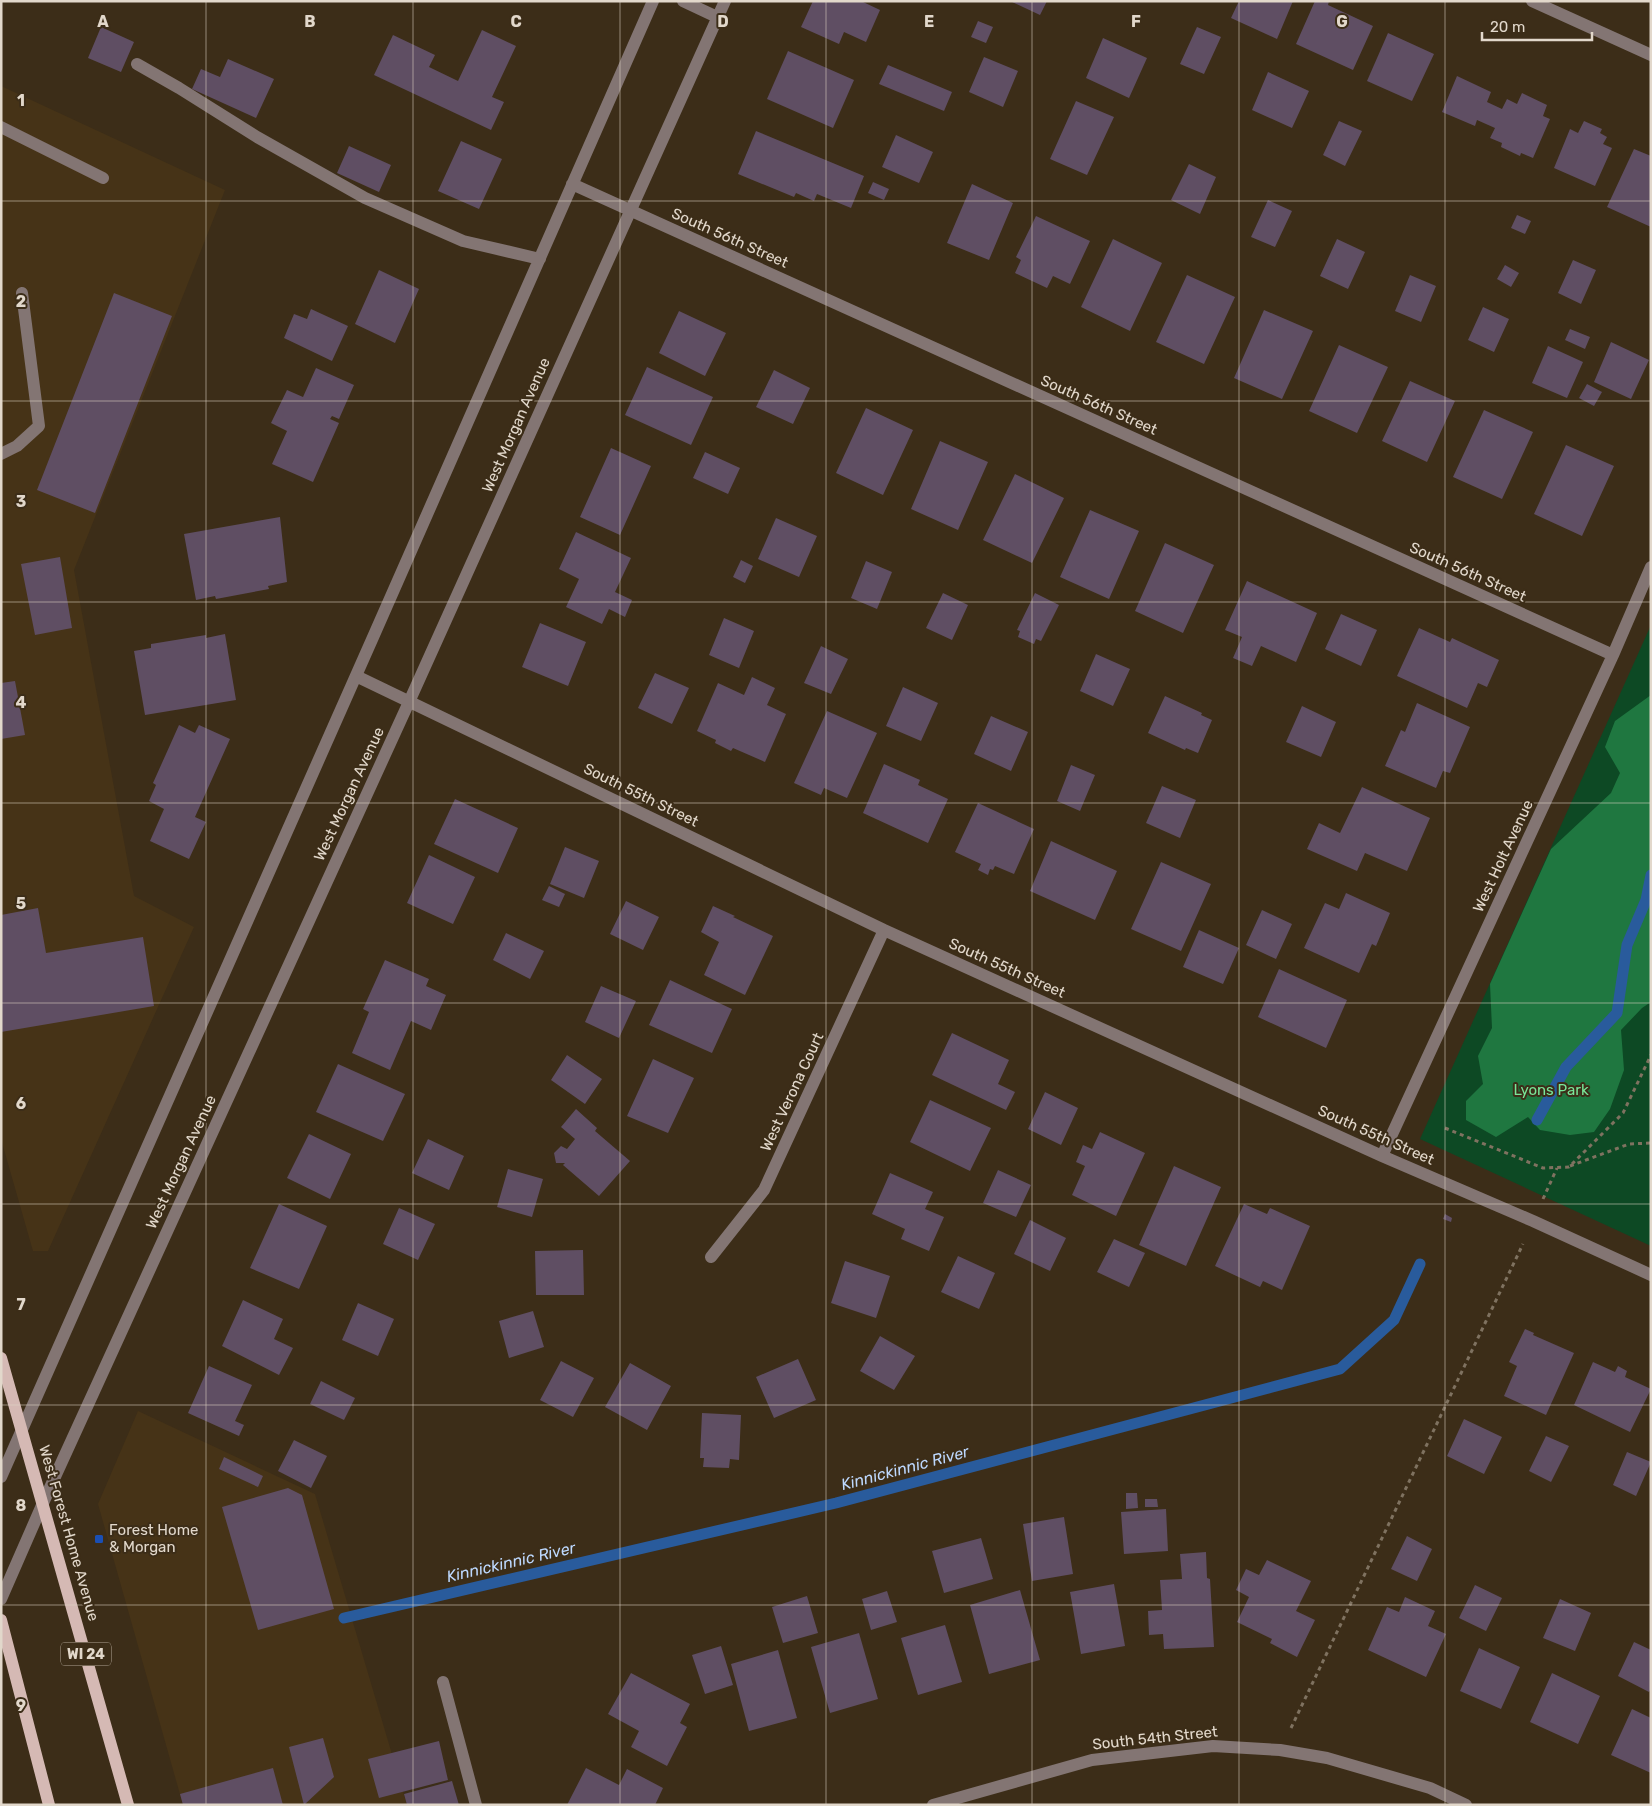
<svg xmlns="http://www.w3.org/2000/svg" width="1652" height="1806" font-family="Rubik,sans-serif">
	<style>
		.built { fill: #463317 }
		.green { fill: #0d4924 }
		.forest { fill: #1f7740 }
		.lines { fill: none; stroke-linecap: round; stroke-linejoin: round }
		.stream { stroke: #295b9c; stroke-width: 11 }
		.building { fill: #5f4e63 }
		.path { stroke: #7f7260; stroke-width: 3; stroke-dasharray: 4 4; stroke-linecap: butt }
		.minor { stroke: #837573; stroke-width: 12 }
		.major { stroke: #d5b9b4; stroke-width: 12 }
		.grid { fill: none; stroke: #e2d8cb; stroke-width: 1; stroke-opacity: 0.55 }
		.transit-dot { fill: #1a4fb4; stroke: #3c2d18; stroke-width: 2 }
		.labels { text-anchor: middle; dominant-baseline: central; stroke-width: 4; stroke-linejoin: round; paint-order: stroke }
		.shield { fill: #3c2d18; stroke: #b0a595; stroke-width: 1 }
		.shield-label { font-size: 14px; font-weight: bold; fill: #e2d8cb }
		.street-label { font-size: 15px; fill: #e2d8cb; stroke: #3c2d18 }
		.park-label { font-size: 15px; fill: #79e699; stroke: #3c2d18 }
		.poi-label { font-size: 15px; fill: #e2d8cb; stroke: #3c2d18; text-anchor: start }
		.water-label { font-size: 16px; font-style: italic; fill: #bdd8fe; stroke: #3c2d18 }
		.grid-label { font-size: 16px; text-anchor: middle; font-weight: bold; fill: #e2d8cb; stroke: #3c2d18; stroke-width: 4; stroke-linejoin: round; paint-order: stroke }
	</style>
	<rect width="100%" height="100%" fill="#3c2d18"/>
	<path class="built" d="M 1,86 L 225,190 L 74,570 L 134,896 L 194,927 L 48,1251 L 33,1251 L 1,1139 Z
		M 138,1411 L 315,1494 L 407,1805 L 183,1805 L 98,1504 Z"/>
	<path class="green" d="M 1651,625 L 1651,1246 L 1420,1139 Z"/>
	<path class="forest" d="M 1651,695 L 1651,1002 L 1642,1008 L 1621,1030 L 1624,1070 L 1610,1109 L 1594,1132 L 1570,1135 L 1540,1130 L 1528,1117 L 1496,1137 L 1466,1120 L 1466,1101 L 1483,1084 L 1478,1056 L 1492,1028 L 1490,984 L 1551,849 L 1611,793 L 1620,773 L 1605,747 L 1615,721 Z"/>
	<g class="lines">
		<path class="stream" d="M 1537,1120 L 1566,1067 L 1617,1013 L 1627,945 L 1646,900 L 1651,875
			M 344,1618 L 836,1503 L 1340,1369 L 1394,1320 L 1420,1264"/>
	</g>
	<path class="building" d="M 813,1 L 861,1 L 880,10 L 866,42 L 844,32 L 839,44 L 801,27 Z
		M 1010,1 L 1047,1 L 1040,15 Z
		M 1239,1 L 1293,1 L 1277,39 L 1231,18 Z
		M 1315,1 L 1329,1 L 1328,5 L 1373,26 L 1353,70 L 1296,44 Z
		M 978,21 L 993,27 L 986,43 L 971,37 Z
		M 101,27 L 134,42 L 121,72 L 88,58 Z
		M 1197,27 L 1221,37 L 1204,74 L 1180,64 Z
		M 482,30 L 516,46 L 492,97 L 504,102 L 491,130 L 374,75 L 393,35 L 435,55 L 429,67 L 458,81 Z
		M 1388,33 L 1434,54 L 1412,101 L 1367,81 Z
		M 1103,38 L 1147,58 L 1129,98 L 1086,78 Z
		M 788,51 L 854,80 L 833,128 L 767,99 Z
		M 984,57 L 1018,71 L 1003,107 L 969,92 Z
		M 228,59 L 274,79 L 256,118 L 192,89 L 201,69 L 220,77 Z
		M 888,65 L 952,92 L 944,111 L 879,84 Z
		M 1268,72 L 1309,91 L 1292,128 L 1252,110 Z
		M 1457,76 L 1491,92 L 1487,102 L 1502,109 L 1507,99 L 1517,104 L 1522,93 L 1547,105 L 1543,116 L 1550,119 L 1533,158 L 1521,153 L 1520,156 L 1501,147 L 1502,143 L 1490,138 L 1495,128 L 1477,120 L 1475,126 L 1442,112 Z
		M 1076,101 L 1114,117 L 1087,175 L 1050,159 Z
		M 1339,121 L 1362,131 L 1345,166 L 1323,155 Z
		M 1584,121 L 1602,129 L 1600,133 L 1607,137 L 1603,144 L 1612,148 L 1595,186 L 1554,168 L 1570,129 L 1578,133 Z
		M 756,131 L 864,176 L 851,208 L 817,194 L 814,201 L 796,193 L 794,197 L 738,174 Z
		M 896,135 L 933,152 L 919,183 L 882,167 Z
		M 461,141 L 502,159 L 479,209 L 438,191 Z
		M 349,146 L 391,165 L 379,192 L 337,173 Z
		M 1634,149 L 1651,156 L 1651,227 L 1607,207 Z
		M 1189,164 L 1216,177 L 1200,214 L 1171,200 Z
		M 873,182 L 889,189 L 884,200 L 868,193 Z
		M 972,184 L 1013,203 L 989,260 L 947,243 Z
		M 1268,200 L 1292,211 L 1275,247 L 1251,237 Z
		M 1517,215 L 1531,221 L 1525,234 L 1511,228 Z
		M 1036,216 L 1090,241 L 1070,284 L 1053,276 L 1047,288 L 1015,273 L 1021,260 L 1016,257 Z
		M 1113,239 L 1162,263 L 1130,331 L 1081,307 Z
		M 1337,239 L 1365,252 L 1348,289 L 1320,276 Z
		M 1573,260 L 1596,270 L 1581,304 L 1558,293 Z
		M 1505,265 L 1519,273 L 1511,287 L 1497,279 Z
		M 379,270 L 419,289 L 395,343 L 355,324 Z
		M 1187,275 L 1235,297 L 1204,364 L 1156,342 Z
		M 1410,275 L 1436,286 L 1421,322 L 1395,311 Z
		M 114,293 L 172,316 L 95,513 L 37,490 Z
		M 1483,307 L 1509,319 L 1494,352 L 1468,340 Z
		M 311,309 L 348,326 L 332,361 L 284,338 L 294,314 L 307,319 Z
		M 1264,310 L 1313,331 L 1282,399 L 1234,378 Z
		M 679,311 L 726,333 L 705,376 L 659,353 Z
		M 1570,329 L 1590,337 L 1585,349 L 1565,340 Z
		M 1611,342 L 1649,360 L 1631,399 L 1594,382 Z
		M 1339,345 L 1388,367 L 1357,433 L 1309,411 Z
		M 1548,346 L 1583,362 L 1567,398 L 1532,383 Z
		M 647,367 L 713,397 L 691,445 L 625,415 Z
		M 316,368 L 354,385 L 339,419 L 332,416 L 330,419 L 339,423 L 313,482 L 272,464 L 287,431 L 271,423 L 287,390 L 303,397 Z
		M 774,370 L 810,388 L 793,424 L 756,407 Z
		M 1410,381 L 1455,401 L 1427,462 L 1382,441 Z
		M 1587,384 L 1602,392 L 1594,406 L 1579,398 Z
		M 866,408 L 913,430 L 883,495 L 836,473 Z
		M 1484,410 L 1533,432 L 1502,499 L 1453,477 Z
		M 940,441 L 988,462 L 958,530 L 911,509 Z
		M 1566,445 L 1614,466 L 1582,536 L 1534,514 Z
		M 611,448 L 651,466 L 620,535 L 580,517 Z
		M 705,452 L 740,468 L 728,494 L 693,478 Z
		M 1015,474 L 1064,498 L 1032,563 L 983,540 Z
		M 1090,510 L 1139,531 L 1109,599 L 1060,577 Z
		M 280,517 L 287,582 L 268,586 L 269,589 L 216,599 L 215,596 L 196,600 L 184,534 Z
		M 776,518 L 817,536 L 799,577 L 758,559 Z
		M 576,532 L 631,558 L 615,592 L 632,600 L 625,617 L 609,609 L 602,624 L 566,607 L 579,579 L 559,569 Z
		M 1165,543 L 1214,565 L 1183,633 L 1135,611 Z
		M 60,557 L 72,628 L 35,635 L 21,564 Z
		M 741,560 L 753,566 L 745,583 L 733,577 Z
		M 866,561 L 892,572 L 877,609 L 851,598 Z
		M 1247,581 L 1317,613 L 1296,662 L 1261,646 L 1252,666 L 1233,658 L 1242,637 L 1225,630 Z
		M 943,593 L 968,605 L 952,640 L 926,628 Z
		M 1035,593 L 1059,605 L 1041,641 L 1036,639 L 1034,644 L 1018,637 L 1020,631 L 1017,630 Z
		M 1341,614 L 1377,630 L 1361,666 L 1325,649 Z
		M 724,618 L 754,631 L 739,668 L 709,655 Z
		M 540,623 L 586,642 L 568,686 L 522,667 Z
		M 1419,628 L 1450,642 L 1452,638 L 1499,660 L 1487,687 L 1478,683 L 1467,708 L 1397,676 Z
		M 225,634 L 236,700 L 145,715 L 134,651 L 151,648 L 151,644 L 206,635 L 206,638 Z
		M 821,646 L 848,659 L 831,694 L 804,683 Z
		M 1096,654 L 1130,669 L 1113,706 L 1080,691 Z
		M 655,673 L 689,688 L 672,724 L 638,708 Z
		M 752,677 L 775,688 L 767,705 L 786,714 L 765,762 L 733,748 L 731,751 L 715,743 L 716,740 L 697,731 L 718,683 L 744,695 Z
		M 15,681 L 25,735 L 1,739 L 1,683 Z
		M 903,687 L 938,703 L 921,741 L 886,726 Z
		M 1165,696 L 1202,713 L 1201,715 L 1212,720 L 1198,753 L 1186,748 L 1185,750 L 1148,733 Z
		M 1417,703 L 1470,727 L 1450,773 L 1443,771 L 1436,788 L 1385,766 L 1401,730 L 1405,732 Z
		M 1302,706 L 1336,722 L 1321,757 L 1286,742 Z
		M 827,711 L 877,733 L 847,798 L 824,788 L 821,795 L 794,783 Z
		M 991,716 L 1028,732 L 1011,771 L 974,754 Z
		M 179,725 L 195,733 L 199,725 L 230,739 L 195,817 L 206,822 L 189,859 L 150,841 L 164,809 L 149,801 L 156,785 L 153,783 Z
		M 884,764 L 920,780 L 918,785 L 948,799 L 928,843 L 863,813 Z
		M 1071,765 L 1095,775 L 1080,811 L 1057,801 Z
		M 1162,786 L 1196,800 L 1180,838 L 1146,823 Z
		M 1362,787 L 1430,818 L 1407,871 L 1365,853 L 1357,871 L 1307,849 L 1319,823 L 1340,833 Z
		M 455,799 L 518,828 L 498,873 L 434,844 Z
		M 978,803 L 1034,829 L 1014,874 L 995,866 L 993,870 L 990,869 L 988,875 L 978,870 L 981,864 L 955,852 Z
		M 1051,841 L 1117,871 L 1095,920 L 1030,891 Z
		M 565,847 L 599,861 L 584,898 L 550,884 Z
		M 429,855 L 475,877 L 453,924 L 407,903 Z
		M 1161,862 L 1211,884 L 1181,951 L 1131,929 Z
		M 549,886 L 565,894 L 559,907 L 542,900 Z
		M 1346,893 L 1390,913 L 1376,946 L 1372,944 L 1359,973 L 1304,948 L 1325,903 L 1339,909 Z
		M 626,901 L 659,917 L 643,950 L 610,934 Z
		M 713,906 L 735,916 L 733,917 L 773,936 L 745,995 L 704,975 L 719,942 L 701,932 Z
		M 38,908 L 46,953 L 143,937 L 154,1006 L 1,1032 L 1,915 Z
		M 1262,910 L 1292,924 L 1276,959 L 1246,945 Z
		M 1199,930 L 1239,948 L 1223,984 L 1183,967 Z
		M 506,933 L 544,951 L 530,979 L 493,960 Z
		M 385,960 L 429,979 L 426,986 L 446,995 L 431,1030 L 411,1021 L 390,1070 L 352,1053 L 369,1012 L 363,1009 Z
		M 1279,969 L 1347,1000 L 1326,1048 L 1258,1017 Z
		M 670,980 L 732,1009 L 712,1053 L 649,1025 Z
		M 601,986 L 636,1001 L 619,1038 L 585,1022 Z
		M 952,1033 L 1009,1060 L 998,1084 L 1015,1092 L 1006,1110 L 932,1075 Z
		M 567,1055 L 602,1079 L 585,1104 L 551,1080 Z
		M 653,1059 L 694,1078 L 668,1133 L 627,1116 Z
		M 338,1064 L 405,1094 L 383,1141 L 316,1112 Z
		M 1045,1092 L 1078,1108 L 1061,1145 L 1028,1129 Z
		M 930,1100 L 991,1128 L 970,1171 L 910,1142 Z
		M 576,1109 L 597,1128 L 595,1131 L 630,1161 L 599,1196 L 563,1165 L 565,1163 L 556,1163 L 554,1153 L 561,1146 L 567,1149 L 575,1139 L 561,1127 Z
		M 1100,1132 L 1145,1153 L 1116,1216 L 1072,1195 L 1085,1166 L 1076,1162 L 1083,1145 L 1092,1149 Z
		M 309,1134 L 351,1154 L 330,1199 L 287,1178 Z
		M 428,1139 L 464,1156 L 449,1190 L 412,1173 Z
		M 1174,1166 L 1221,1187 L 1186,1266 L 1139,1245 Z
		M 508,1169 L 543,1179 L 532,1217 L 497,1207 Z
		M 998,1170 L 1031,1185 L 1016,1217 L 983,1203 Z
		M 890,1173 L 933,1192 L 925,1209 L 944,1217 L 929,1251 L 901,1239 L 905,1229 L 872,1214 Z
		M 279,1204 L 327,1226 L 299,1289 L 250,1268 Z
		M 1244,1204 L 1267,1214 L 1270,1208 L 1310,1226 L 1282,1290 L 1263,1281 L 1260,1287 L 1215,1266 Z
		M 399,1208 L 435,1224 L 418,1260 L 383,1244 Z
		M 1445,1214 L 1452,1218 L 1451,1222 L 1443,1219 Z
		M 1030,1220 L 1066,1238 L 1050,1271 L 1014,1254 Z
		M 1114,1239 L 1145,1253 L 1129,1287 L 1097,1272 Z
		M 583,1250 L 584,1295 L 536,1295 L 535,1251 Z
		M 958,1256 L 995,1273 L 979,1309 L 941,1292 Z
		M 845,1261 L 890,1276 L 876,1318 L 831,1303 Z
		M 243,1300 L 283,1319 L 274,1339 L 293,1348 L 279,1375 L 222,1346 Z
		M 358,1303 L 394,1319 L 378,1356 L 342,1340 Z
		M 533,1311 L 544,1347 L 509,1358 L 499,1321 Z
		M 1525,1329 L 1534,1333 L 1533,1335 L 1574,1353 L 1546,1415 L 1504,1396 L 1517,1366 L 1509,1362 Z
		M 880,1336 L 915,1356 L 894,1390 L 860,1371 Z
		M 798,1359 L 816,1400 L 774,1418 L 756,1377 Z
		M 561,1361 L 594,1378 L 573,1417 L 540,1400 Z
		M 1593,1362 L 1615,1372 L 1618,1366 L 1627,1371 L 1625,1377 L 1651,1389 L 1630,1432 L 1574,1405 Z
		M 630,1363 L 671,1386 L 647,1430 L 605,1407 Z
		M 209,1366 L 252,1385 L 235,1421 L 244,1425 L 239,1436 L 188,1413 Z
		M 321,1381 L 355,1398 L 344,1420 L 310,1404 Z
		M 702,1413 L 741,1415 L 739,1460 L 730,1459 L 729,1468 L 703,1467 L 704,1458 L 700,1458 Z
		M 1464,1419 L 1502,1437 L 1484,1474 L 1447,1456 Z
		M 1546,1436 L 1569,1446 L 1551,1482 L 1529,1471 Z
		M 294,1440 L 327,1456 L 311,1488 L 278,1471 Z
		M 1627,1452 L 1651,1462 L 1636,1496 L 1613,1485 Z
		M 224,1457 L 263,1476 L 258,1487 L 219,1469 Z
		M 288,1488 L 302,1495 L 334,1609 L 258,1630 L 222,1507 Z
		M 1126,1493 L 1137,1493 L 1138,1508 L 1126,1509 Z
		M 1145,1499 L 1157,1499 L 1158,1507 L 1145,1507 Z
		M 1166,1509 L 1168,1551 L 1124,1554 L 1121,1512 Z
		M 1064,1517 L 1073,1574 L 1032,1581 L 1023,1524 Z
		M 1407,1536 L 1432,1549 L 1417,1581 L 1391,1569 Z
		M 981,1538 L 993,1579 L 944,1593 L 932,1551 Z
		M 1206,1552 L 1207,1578 L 1210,1579 L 1214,1647 L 1164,1649 L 1163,1634 L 1149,1635 L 1148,1611 L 1162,1610 L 1160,1580 L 1182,1579 L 1180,1554 Z
		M 1267,1560 L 1311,1581 L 1296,1611 L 1315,1620 L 1297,1657 L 1270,1643 L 1272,1639 L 1237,1622 L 1249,1597 L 1236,1590 L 1246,1569 L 1259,1575 Z
		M 1114,1584 L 1125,1646 L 1081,1654 L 1070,1592 Z
		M 1475,1585 L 1502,1598 L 1486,1631 L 1459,1618 Z
		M 1020,1590 L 1040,1660 L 989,1674 L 970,1605 Z
		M 887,1591 L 897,1622 L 871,1630 L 862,1599 Z
		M 807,1596 L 818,1633 L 783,1643 L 772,1607 Z
		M 1405,1597 L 1435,1611 L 1428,1626 L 1446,1634 L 1426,1677 L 1368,1650 L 1387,1607 L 1399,1612 Z
		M 1560,1599 L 1591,1613 L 1575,1651 L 1543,1638 Z
		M 945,1625 L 962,1682 L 918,1695 L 901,1638 Z
		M 859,1633 L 878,1699 L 830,1713 L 811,1647 Z
		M 1634,1642 L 1651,1650 L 1651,1689 L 1649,1692 L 1618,1676 Z
		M 721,1646 L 733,1685 L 705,1694 L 692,1655 Z
		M 1479,1648 L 1520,1667 L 1501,1709 L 1460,1691 Z
		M 778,1650 L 797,1718 L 749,1731 L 731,1664 Z
		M 631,1673 L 690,1704 L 680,1723 L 687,1727 L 667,1766 L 631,1747 L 639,1731 L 608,1714 Z
		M 1552,1673 L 1600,1696 L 1578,1744 L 1530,1722 Z
		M 1632,1709 L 1651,1718 L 1651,1773 L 1611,1755 Z
		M 323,1738 L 334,1777 L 304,1805 L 289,1747 Z
		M 439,1741 L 448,1780 L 379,1798 L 368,1759 Z
		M 273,1768 L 283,1805 L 183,1805 L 180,1794 Z
		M 586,1768 L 619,1785 L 627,1769 L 663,1788 L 655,1805 L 567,1805 Z
		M 452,1781 L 459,1805 L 407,1805 L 404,1794 Z"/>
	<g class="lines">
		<path class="path" d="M 1445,1128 L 1543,1168 L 1569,1167 L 1623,1113 L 1651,1055
			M 1570,1166 L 1629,1144 L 1651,1143
			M 1543,1199 L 1557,1168
			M 1291,1728 L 1523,1244"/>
		<path class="minor" d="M 683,1 L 717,17
			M 1532,1 L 1651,55
			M 137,64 L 179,88 L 257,137 L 365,198 L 463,241 L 540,259
			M 1,127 L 103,178
			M 572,184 L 1613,655
			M 1,454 L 17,446 L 39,426 L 22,293
			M 356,676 L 884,930 L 1382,1156 L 1533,1221 L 1651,1275
			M 1382,1156 L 1613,655 L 1651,567
			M 711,1257 L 764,1190 L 884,930
			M 1,1477 L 374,635 L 653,1
			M 1,1599 L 43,1503 L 409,702 L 725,1
			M 443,1682 L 476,1805
			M 933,1805 L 1092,1760 L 1213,1746 L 1280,1750 L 1327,1758 L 1430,1788 L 1466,1805"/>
		<path class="major" d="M 1,1358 L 128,1805
			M 1,1620 L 49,1805"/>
	</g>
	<path class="grid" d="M 206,1 L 206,1805M 413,1 L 413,1805M 620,1 L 620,1805M 826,1 L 826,1805M 1032,1 L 1032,1805M 1239,1 L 1239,1805M 1445,1 L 1445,1805M 1,201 L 1651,201M 1,401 L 1651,401M 1,602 L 1651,602M 1,803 L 1651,803M 1,1003 L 1651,1003M 1,1204 L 1651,1204M 1,1405 L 1651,1405M 1,1605 L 1651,1605"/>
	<rect class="transit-dot" x="94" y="1534" width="10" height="10" rx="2.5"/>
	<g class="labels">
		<rect class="shield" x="61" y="1642.5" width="50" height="23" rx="4"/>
		<g class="shield-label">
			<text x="86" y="1654">WI 24</text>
		</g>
		<g class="street-label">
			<text transform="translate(730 238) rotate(24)">South 56th Street</text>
			<text transform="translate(1099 405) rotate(24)">South 56th Street</text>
			<text transform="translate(516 425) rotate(-66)">West Morgan Avenue</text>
			<text transform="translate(1468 572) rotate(24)">South 56th Street</text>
			<text transform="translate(349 794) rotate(-65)">West Morgan Avenue</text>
			<text transform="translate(641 795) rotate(26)">South 55th Street</text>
			<text transform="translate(1503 856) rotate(-65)">West Holt Avenue</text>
			<text transform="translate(1007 968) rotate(24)">South 55th Street</text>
			<text transform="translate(792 1092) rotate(-65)">West Verona Court</text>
			<text transform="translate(1376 1135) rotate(24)">South 55th Street</text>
			<text transform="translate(181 1162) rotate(-65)">West Morgan Avenue</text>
			<text transform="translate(69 1533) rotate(74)">West Forest Home Avenue</text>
			<text transform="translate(1155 1738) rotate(-6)">South 54th Street</text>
		</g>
		<g class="park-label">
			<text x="1551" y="1090">Lyons Park</text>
		</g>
		<g class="poi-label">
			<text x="109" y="1530">Forest Home<tspan x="109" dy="17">&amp; Morgan</tspan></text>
		</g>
		<g class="water-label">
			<text transform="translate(905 1468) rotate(-15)">Kinnickinnic River</text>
			<text transform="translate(511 1562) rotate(-13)">Kinnickinnic River</text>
		</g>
	</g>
	<g class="grid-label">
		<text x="103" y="27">A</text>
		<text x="310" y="27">B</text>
		<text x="516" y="27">C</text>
		<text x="723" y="27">D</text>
		<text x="929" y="27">E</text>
		<text x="1136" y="27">F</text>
		<text x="1342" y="27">G</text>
		<text x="21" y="106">1</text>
		<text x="21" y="307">2</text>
		<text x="21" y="507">3</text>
		<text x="21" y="708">4</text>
		<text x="21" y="909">5</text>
		<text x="21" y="1109">6</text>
		<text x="21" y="1310">7</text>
		<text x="21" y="1511">8</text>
		<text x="21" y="1711">9</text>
	</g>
	<rect width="1652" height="1806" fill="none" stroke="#e2d8cb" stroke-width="5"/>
	<path d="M1482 32v8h110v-8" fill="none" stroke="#e2d8cb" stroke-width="2.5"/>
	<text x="1490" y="32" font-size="15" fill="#e2d8cb" stroke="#3c2d18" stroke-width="4" paint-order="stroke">20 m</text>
</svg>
